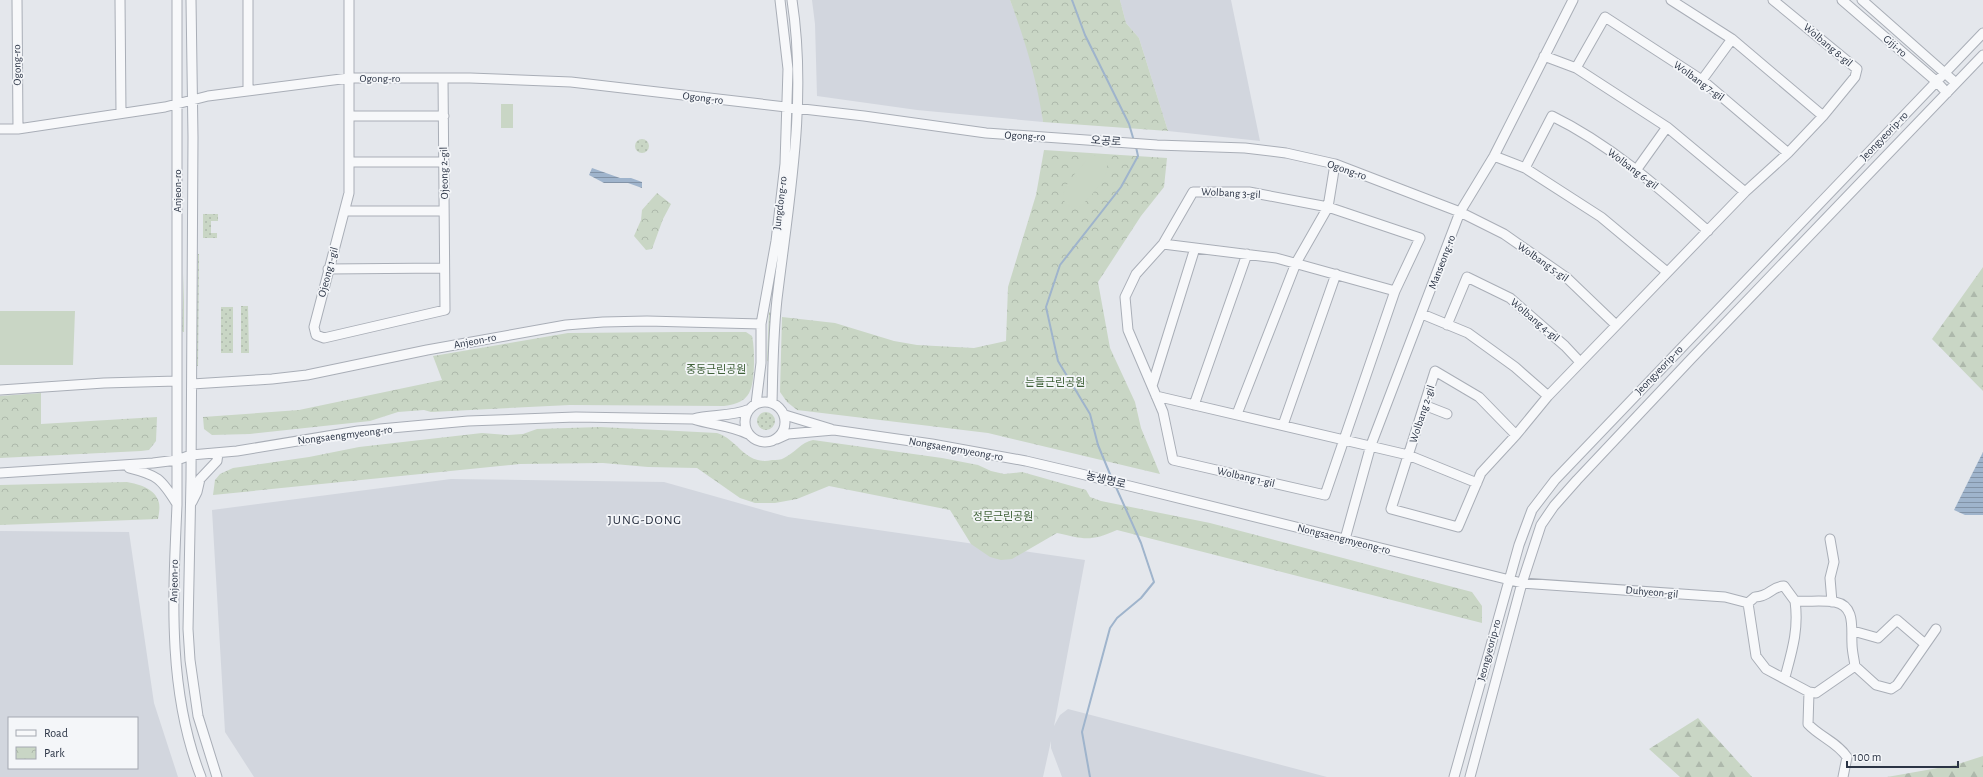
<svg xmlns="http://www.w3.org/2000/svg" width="1983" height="777" font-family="'Alegreya Sans','Noto Sans KR',sans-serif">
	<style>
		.built { fill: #d2d6de; fill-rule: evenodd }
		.grass { fill: url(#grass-dots) }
		.forest { fill: url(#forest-firs) }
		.park { fill: url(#park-crowns) }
		.garden { fill: #c9d6c5 }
		.water { fill: url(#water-rules) }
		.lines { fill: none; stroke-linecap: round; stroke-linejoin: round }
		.stream { stroke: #9fb4cc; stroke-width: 2 }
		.minor-casing { stroke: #a9aeb7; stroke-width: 11 }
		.minor { stroke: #f7f8fa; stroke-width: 9 }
		.labels { text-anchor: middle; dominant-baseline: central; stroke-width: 3.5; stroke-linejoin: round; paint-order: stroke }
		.street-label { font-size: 11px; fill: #2b3445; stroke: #f4f6f9 }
		.park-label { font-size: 11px; fill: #3f6138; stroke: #f4f6f9 }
		.quarter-label { font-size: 13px; letter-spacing: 1px; fill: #1d2536; stroke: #f4f6f9 }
	</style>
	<defs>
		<pattern id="grass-dots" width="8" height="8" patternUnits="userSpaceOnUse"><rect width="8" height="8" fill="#c9d6c5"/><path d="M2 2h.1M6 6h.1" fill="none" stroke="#adb8ab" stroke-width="1.8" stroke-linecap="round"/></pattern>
		<pattern id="forest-firs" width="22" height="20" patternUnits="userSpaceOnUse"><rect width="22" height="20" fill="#c9d6c5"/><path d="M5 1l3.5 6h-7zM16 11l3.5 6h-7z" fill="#adb8ab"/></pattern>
		<pattern id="park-crowns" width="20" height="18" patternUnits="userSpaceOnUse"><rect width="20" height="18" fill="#c9d6c5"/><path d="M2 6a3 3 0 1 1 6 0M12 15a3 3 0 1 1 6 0" fill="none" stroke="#adb8ab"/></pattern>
		<pattern id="water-rules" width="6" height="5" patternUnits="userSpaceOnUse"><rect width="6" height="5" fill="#9fb4cc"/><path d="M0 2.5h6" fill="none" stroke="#8293a7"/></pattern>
	</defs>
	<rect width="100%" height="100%" fill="#e4e7ec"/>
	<path class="built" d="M 812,0 L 1010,0 L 1026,41 L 1039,90 L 1043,122 L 917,110 L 817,96 L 815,24 Z
		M 1120,0 L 1231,0 L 1260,141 L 1168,131 L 1139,38 L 1126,23 Z
		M 451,479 L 664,482 L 788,517 L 1085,560 L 1054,726 L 1060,715 L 1068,709 L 1327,777 L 1062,777 L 1051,748 L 1051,741 L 1043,777 L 254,777 L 225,732 L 212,510 Z
		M 0,531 L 129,532 L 154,703 L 178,777 L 0,777 ZM 9,718 L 137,718 L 137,768 L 9,768 Z"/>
	<path class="grass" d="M635 146a7 7 0 1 1 14 0a7 7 0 1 1-14 0Z
		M 203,214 L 218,214 L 218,221 L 211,221 L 211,233 L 217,233 L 217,238 L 203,238 Z
		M 198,254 L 199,254 L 198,366 L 196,366 Z
		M 184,273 L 184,332 L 183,332 L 182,331 Z
		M 241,306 L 248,306 L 249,353 L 241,353 Z
		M 221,307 L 233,307 L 233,353 L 221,353 Z
		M 769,312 L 771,313 L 770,362 L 767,361 Z
		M757 421a9 9 0 1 1 18 0a9 9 0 1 1-18 0Z"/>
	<path class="forest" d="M 1983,267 L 1983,391 L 1932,339 Z
		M 1698,718 L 1752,777 L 1680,777 L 1649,749 Z
		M 1983,756 L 1983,777 L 1887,777 L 1955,765 Z"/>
	<path class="park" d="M 1010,0 L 1120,0 L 1126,23 L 1139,38 L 1168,131 L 1043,122 C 1037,80 1025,40 1010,0 Z
		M 1044,150 L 1167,158 L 1164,187 L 1141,216 L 1098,282 L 1110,348 L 1135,402 L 1141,428 L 1160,474 L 988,433 L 797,410 L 787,402 L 780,392 L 782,317 L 835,323 L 894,341 L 917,345 L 974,348 L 1006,341 L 1008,287 L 1036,195 Z
		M 657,193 L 671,204 L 663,219 L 652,249 L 646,250 L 634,236 L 641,220 L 642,210 Z
		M 682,332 L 746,332 L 752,336 C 754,345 754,354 754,364 C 753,388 752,403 724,406 L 570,405 L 431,412 L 424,410 L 398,412 L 370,421 L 250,434 L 212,435 L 204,429 L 203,417 L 299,410 L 442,380 L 433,356 L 568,333 Z
		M 41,393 L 41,424 L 157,417 L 156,441 L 149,450 L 141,451 L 0,458 L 0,396 Z
		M 600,427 L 717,433 C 739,440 745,466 772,460 C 776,460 781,460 784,458 C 795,453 801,442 813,440 L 942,458 L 978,465 L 991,471 L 1004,474 L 1022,472 L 1086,490 L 1090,497 L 1101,501 L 1210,523 L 1472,592 L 1482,606 L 1482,623 L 1117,530 C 1090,542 1084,539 1057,533 L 1012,559 L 1001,560 L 990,557 L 971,544 L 950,510 L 829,486 L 797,499 L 775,503 L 755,503 L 740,498 L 697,468 L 648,467 L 603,463 L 520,464 L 213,495 L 215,480 L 220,474 L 233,468 L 309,457 L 359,447 L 482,433 L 507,435 L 523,434 L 537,429 Z
		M 127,482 C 139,484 156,489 159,503 C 160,508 159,514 158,519 L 0,525 L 0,485 Z"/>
	<path class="garden" d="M 501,104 L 513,104 L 513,128 L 501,128 Z
		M 1096,155 C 1124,162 1092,195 1081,206 L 1070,207 C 1051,195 1078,171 1087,160 L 1091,156 Z
		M 0,311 L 75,311 L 73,365 L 0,365 Z"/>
	<path class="water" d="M 592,168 L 620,178 L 631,178 L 642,182 L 642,188 L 628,183 L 604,183 L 589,175 Z
		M 1983,452 L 1983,515 L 1965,515 L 1954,510 Z"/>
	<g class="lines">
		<path class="stream" d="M 1072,0 L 1085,35 L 1129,124 L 1134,141
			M 1112,479 L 1098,445 L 1090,414 L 1058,361 L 1046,307 L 1060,265 L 1121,187 L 1138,156 L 1136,147
			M 1090,777 L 1082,732 L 1110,628 L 1117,618 L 1141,598 L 1154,582 L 1141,543 L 1115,485"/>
		<defs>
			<path id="minor" d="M 17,0 L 18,129
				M 120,0 L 121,113
				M 177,0 L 177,505 C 173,596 167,690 201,777
				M 191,0 L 193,137 L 191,479 L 188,629 L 190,660 L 198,716 L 217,777
				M 248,0 L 248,90
				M 349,0 L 349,193 L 314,327 L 316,335 L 324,338 L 445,310 L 443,78
				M 1671,0 L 1732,39 L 1823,116
				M 1842,0 L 1937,82 L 1947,93
				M 1862,0 L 1956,83
				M 1544,56 L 1576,68 L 1667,127 L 1745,192
				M 1576,68 L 1605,17 L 1702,80 L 1788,153
				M 1702,80 L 1732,39
				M 349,116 L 444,116
				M 0,129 L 18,129 L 165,107 L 208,96 L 349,78 L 470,78 L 571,82 L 864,116 L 986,133 L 1157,145 L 1245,148 L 1286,153 L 1335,164 L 1460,212 L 1504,234 L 1567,278 L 1616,325
				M 1494,156 L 1525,168 L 1601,217 L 1667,272
				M 350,162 L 443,162
				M 1525,168 L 1552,116 C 1611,145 1659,188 1708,231
				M 1637,169 L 1667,127
				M 1193,192 L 1249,192 L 1328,207 L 1420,238 L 1395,291 L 1325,495 L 1173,460 L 1163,412 L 1128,330 L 1125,297 L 1136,274 L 1163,244 Z
				M 345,211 L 444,211
				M 1163,244 L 1276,258 L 1395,291
				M 328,269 L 444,268
				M 1422,314 L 1468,333 L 1515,367 L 1548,396
				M 1447,325 L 1467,277 L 1510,298 L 1565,346 L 1580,362
				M 192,384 L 272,379 L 307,375 L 427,350 L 566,325 L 603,322 L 647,321 L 761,324
				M 1152,386 L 1195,248
				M 0,390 L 104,383 L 177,381
				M 1156,396 L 1408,455 L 1477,483
				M745 422a20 20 0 1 1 40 0a20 20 0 1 1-40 0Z
				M 772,403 C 773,366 773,328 778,291 C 790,193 807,98 792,0
				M 756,404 L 761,363 L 761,324 L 776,241 L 785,164 L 788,69 L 780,0
				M 1194,405 L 1247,254
				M 1424,405 L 1447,414
				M 1237,414 L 1296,263 L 1328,207 L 1335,164
				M 785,415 L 831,429
				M 693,419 C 711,425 730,425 748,434
				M 1283,425 L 1336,274
				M 1516,435 L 1479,397 L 1435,371 L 1391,509 L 1458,527 L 1481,473 L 1516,435 L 1548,396 L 1745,192 L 1788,153 L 1823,116 L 1855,77 L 1857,69 L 1773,0
				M 777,439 L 788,434 L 834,430 L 932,444 L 1026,461 L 1077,473 L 1522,583 L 1725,597 L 1748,603 L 1756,656 L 1766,669 L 1809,692 L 1816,693 L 1855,666 L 1876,685 L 1891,689 L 1897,685 L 1936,629
				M 129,468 C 157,475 161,478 177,504
				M 0,473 L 153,463 L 177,460 L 191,455 L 237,451 L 358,431 L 468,421 L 576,417 L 693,419 C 712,414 731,417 750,409
				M 192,502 L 197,492 L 200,479 L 217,461 L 218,453
				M 1345,539 L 1371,445 L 1460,212 L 1494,156 L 1573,0
				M 1830,539 L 1834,562 L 1830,578 L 1832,602
				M 1748,603 L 1755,597 C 1771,596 1770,587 1784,586 L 1795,601 C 1808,602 1822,600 1835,602 C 1856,606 1851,629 1852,644 C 1852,651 1854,658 1855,666
				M 1853,631 L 1878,638 L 1897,620 L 1925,644
				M 1785,677 C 1792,651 1799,629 1795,601
				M 1809,692 L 1808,724 C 1820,737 1837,742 1847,757 L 1843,777
				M 1454,777 L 1519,545 L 1532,510 L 1555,480 L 1983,33
				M 1470,777 L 1522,583 L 1541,525 L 1554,506 L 1577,480 L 1691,359 L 1983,55"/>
		</defs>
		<use href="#minor" class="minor-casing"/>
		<use href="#minor" class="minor"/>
	</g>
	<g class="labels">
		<g class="street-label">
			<text transform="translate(1828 45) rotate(40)">Wolbang 8-gil</text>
			<text transform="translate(1895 46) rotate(41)">Giji-ro</text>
			<text transform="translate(17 65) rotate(-91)">Ogong-ro</text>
			<text x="380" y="78">Ogong-ro</text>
			<text transform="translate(1699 81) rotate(36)">Wolbang 7-gil</text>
			<text transform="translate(703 98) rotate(7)">Ogong-ro</text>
			<text transform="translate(1025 136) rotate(3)">Ogong-ro</text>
			<text transform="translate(1884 136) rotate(-46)">Jeongyeorip-ro</text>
			<text transform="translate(1106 141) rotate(4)">오공로</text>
			<text transform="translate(1633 169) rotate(37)">Wolbang 6-gil</text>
			<text transform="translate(1347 170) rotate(19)">Ogong-ro</text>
			<text transform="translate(444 173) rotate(-91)">Ojeong 2-gil</text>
			<text transform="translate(177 191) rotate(-90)">Anjeon-ro</text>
			<text transform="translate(1231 193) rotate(3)">Wolbang 3-gil</text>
			<text transform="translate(780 203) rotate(-83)">Jungdong-ro</text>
			<text transform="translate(1442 262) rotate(-69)">Manseong-ro</text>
			<text transform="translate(1543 262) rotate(35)">Wolbang 5-gil</text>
			<text transform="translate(328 272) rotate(-75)">Ojeong 1-gil</text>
			<text transform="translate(1535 320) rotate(40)">Wolbang 4-gil</text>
			<text transform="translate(475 341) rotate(-11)">Anjeon-ro</text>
			<text transform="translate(1659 370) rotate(-46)">Jeongyeorip-ro</text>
			<text transform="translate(1422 414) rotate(-72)">Wolbang 2-gil</text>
			<text transform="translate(345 435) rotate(-7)">Nongsaengmyeong-ro</text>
			<text transform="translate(956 449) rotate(10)">Nongsaengmyeong-ro</text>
			<text transform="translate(1246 477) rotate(13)">Wolbang 1-gil</text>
			<text transform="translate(1106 480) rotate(13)">농생명로</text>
			<text transform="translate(1344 539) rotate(14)">Nongsaengmyeong-ro</text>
			<text transform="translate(174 581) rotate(-89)">Anjeon-ro</text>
			<text transform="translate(1652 592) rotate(5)">Duhyeon-gil</text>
			<text transform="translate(1489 650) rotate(-75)">Jeongyeorip-ro</text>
		</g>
		<g class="park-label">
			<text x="716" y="369">중동근린공원</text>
			<text x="1055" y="382">는들근린공원</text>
			<text x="1003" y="516">정문근린공원</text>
		</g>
		<g class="quarter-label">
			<text x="645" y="520">JUNG-DONG</text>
		</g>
	</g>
	<rect x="8" y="717" width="130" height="52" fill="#f4f6f9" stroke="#a4a8b1"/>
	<rect x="16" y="730" width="20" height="6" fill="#f7f8fa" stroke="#a4a8b1"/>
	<text x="44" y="737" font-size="12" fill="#2b3445">Road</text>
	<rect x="16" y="747" width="20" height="12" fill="url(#park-crowns)" stroke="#a4a8b1"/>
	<text x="44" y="757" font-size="12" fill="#2b3445">Park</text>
	<path d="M1847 761v6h111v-6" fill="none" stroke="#2b3445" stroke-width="2"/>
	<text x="1853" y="761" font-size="12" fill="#2b3445" stroke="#f4f6f9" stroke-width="3" paint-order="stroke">100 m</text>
</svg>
